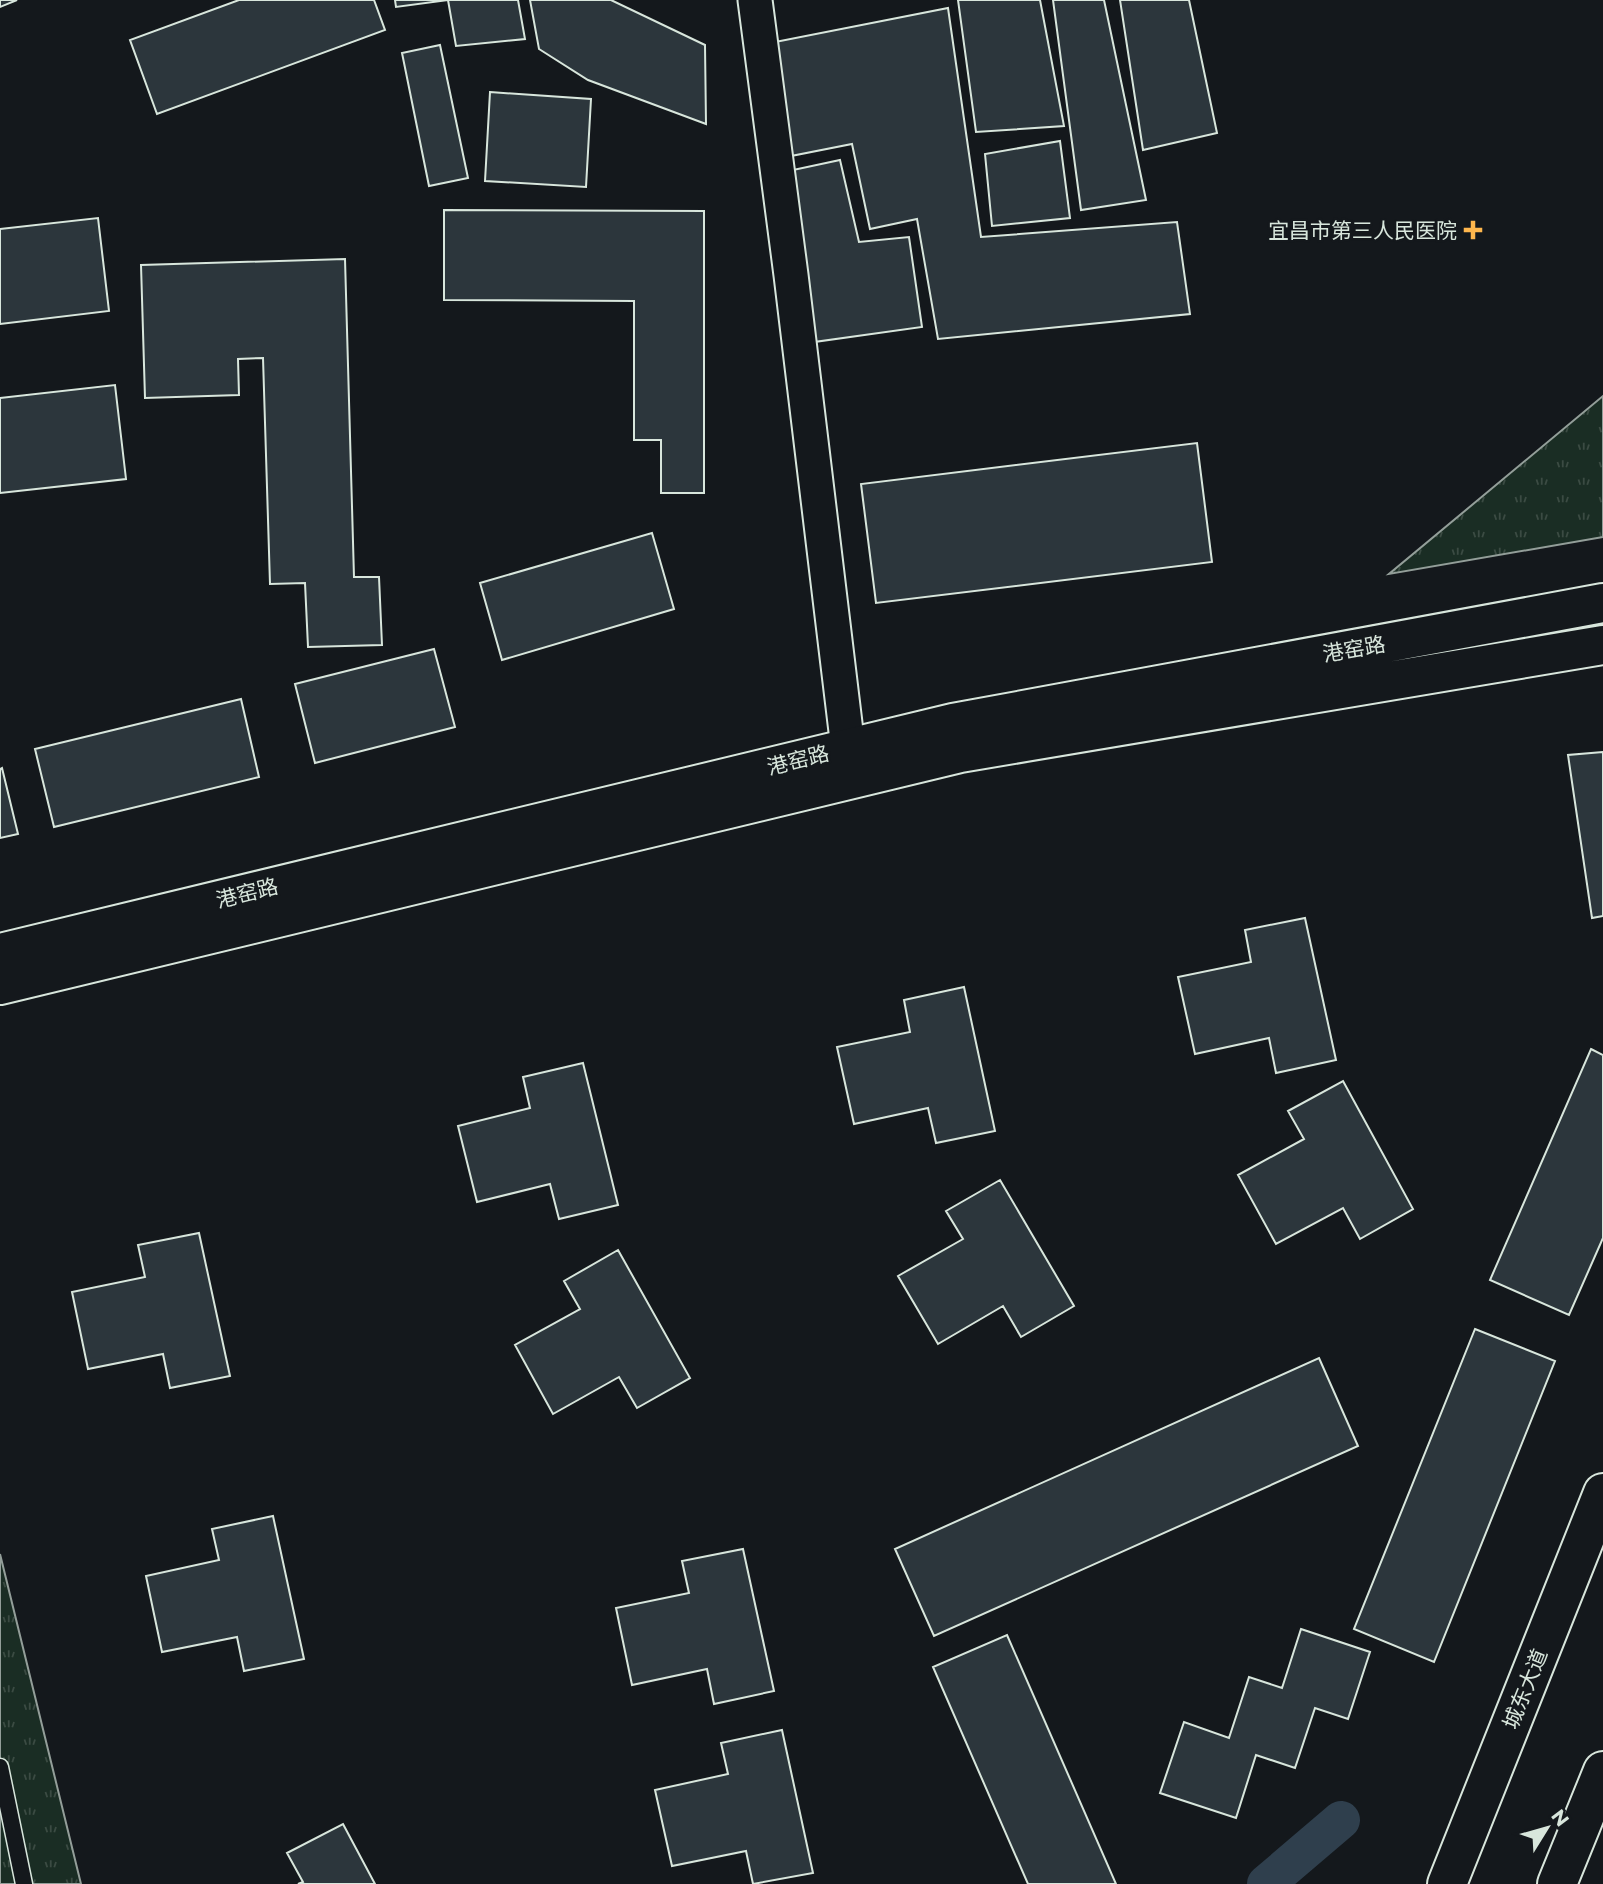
<svg xmlns="http://www.w3.org/2000/svg" width="1603" height="1884" font-family="Montserrat,'Noto Sans SC',sans-serif">
	<style>
		.park { fill: url(#park-tufts); stroke: #939e99; stroke-width: 2 }
		.lines { fill: none; stroke-linecap: round; stroke-linejoin: round }
		.canal { stroke: #2f3f4d; stroke-width: 38 }
		.building { fill: #2c363c; stroke: #d8e6dc; stroke-width: 2 }
		.lane-casing { stroke: #d8e6dc; stroke-width: 19 }
		.street-casing { stroke: #d8e6dc; stroke-width: 37 }
		.primary-casing { stroke: #d8e6dc; stroke-width: 42 }
		.lane { stroke: #14181c; stroke-width: 16 }
		.street { stroke: #14181c; stroke-width: 33 }
		.primary { stroke: #14181c; stroke-width: 38 }
		.poi-dot { fill: #ffb74d; stroke: #14181c; stroke-width: 2.5 }
		.labels { text-anchor: middle; dominant-baseline: central; stroke-width: 5; stroke-linejoin: round; paint-order: stroke }
		.poi-label { font-size: 21px; fill: #d8e6dc; stroke: #14181c; text-anchor: end }
		.street-label { font-size: 21px; fill: #d8e6dc; stroke: #14181c }
	</style>
	<defs>
		<pattern id="park-tufts" width="24" height="20" patternUnits="userSpaceOnUse" patternTransform="scale(1.75)"><rect width="24" height="20" fill="#1a2d24"/><path d="M3 7l-1-3M5 7V3M7 7l1-3M15 17l-1-3M17 17v-4M19 17l1-3" fill="none" stroke="#3b4b43"/></pattern>
	</defs>
	<rect width="100%" height="100%" fill="#14181c"/>
	<path class="park" d="M 1603,396 L 1603,537 L 1389,574 Z
		M 0,1554 L 81,1884 L 0,1884 Z"/>
	<g class="lines">
		<path class="canal" d="M 1266,1884 L 1341,1820"/>
	</g>
	<path class="building" d="M 0,0 L 17,0 L 0,7 Z
		M 239,0 L 374,0 L 385,30 L 157,114 L 130,40 Z
		M 395,0 L 518,0 L 525,39 L 456,46 L 448,0 L 396,7 Z
		M 530,0 L 611,0 L 705,45 L 706,124 L 588,80 L 539,49 Z
		M 958,0 L 1040,0 L 1064,126 L 976,132 Z
		M 1053,0 L 1104,0 L 1146,200 L 1081,210 Z
		M 1120,0 L 1189,0 L 1217,133 L 1143,150 Z
		M 948,8 L 981,237 L 1177,222 L 1190,314 L 938,339 L 917,219 L 870,229 L 852,144 L 791,156 L 770,43 Z
		M 440,45 L 468,178 L 429,186 L 402,53 Z
		M 490,92 L 591,99 L 586,187 L 485,181 Z
		M 1060,141 L 1070,218 L 992,226 L 985,154 Z
		M 840,160 L 859,242 L 909,237 L 922,327 L 814,342 L 793,170 Z
		M 444,210 L 704,211 L 704,493 L 661,493 L 661,440 L 634,440 L 634,301 L 444,300 Z
		M 98,218 L 109,311 L 0,324 L 0,229 Z
		M 345,259 L 354,577 L 379,577 L 382,645 L 308,647 L 305,583 L 270,584 L 263,358 L 238,359 L 239,395 L 145,398 L 141,265 Z
		M 115,385 L 126,479 L 0,493 L 0,398 Z
		M 1197,443 L 1212,562 L 876,603 L 861,484 Z
		M 652,533 L 674,609 L 502,660 L 480,583 Z
		M 434,649 L 455,727 L 315,763 L 295,684 Z
		M 241,699 L 259,777 L 54,827 L 35,749 Z
		M 1603,752 L 1603,916 L 1592,918 L 1568,755 Z
		M 2,768 L 18,834 L 0,838 L 0,769 Z
		M 1305,918 L 1336,1060 L 1276,1073 L 1269,1038 L 1195,1054 L 1178,977 L 1251,962 L 1245,930 Z
		M 964,987 L 995,1131 L 936,1143 L 928,1108 L 854,1124 L 837,1047 L 910,1032 L 904,1000 Z
		M 1591,1049 L 1603,1055 L 1603,1238 L 1569,1315 L 1490,1280 Z
		M 583,1063 L 618,1205 L 559,1219 L 550,1184 L 477,1202 L 458,1126 L 530,1108 L 523,1077 Z
		M 1343,1081 L 1413,1209 L 1360,1239 L 1343,1208 L 1276,1244 L 1238,1175 L 1304,1139 L 1288,1111 Z
		M 1000,1180 L 1074,1306 L 1021,1337 L 1003,1306 L 938,1344 L 898,1276 L 963,1239 L 946,1211 Z
		M 199,1233 L 230,1376 L 170,1388 L 163,1354 L 88,1369 L 72,1292 L 145,1277 L 138,1245 Z
		M 618,1250 L 690,1378 L 637,1408 L 619,1377 L 553,1414 L 515,1345 L 580,1309 L 564,1281 Z
		M 1475,1329 L 1555,1361 L 1434,1662 L 1354,1629 Z
		M 1319,1358 L 1358,1446 L 934,1636 L 895,1549 Z
		M 273,1516 L 304,1659 L 244,1671 L 237,1637 L 162,1652 L 146,1576 L 219,1560 L 212,1529 Z
		M 743,1549 L 774,1691 L 714,1704 L 707,1669 L 632,1685 L 616,1608 L 689,1593 L 682,1561 Z
		M 1301,1629 L 1370,1652 L 1348,1719 L 1315,1708 L 1295,1768 L 1256,1755 L 1236,1818 L 1160,1793 L 1184,1722 L 1229,1738 L 1249,1677 L 1282,1688 Z
		M 1007,1635 L 1116,1884 L 1028,1884 L 933,1667 Z
		M 782,1730 L 813,1873 L 753,1884 L 746,1851 L 672,1866 L 655,1790 L 728,1774 L 721,1743 Z
		M 343,1824 L 375,1884 L 298,1884 L 303,1882 L 287,1853 Z"/>
	<g class="lines">
		<defs>
			<path id="lane" d="M 0,1767 L 24,1884"/>
			<path id="street" d="M 755,0 L 791,275 L 848,748"/>
			<path id="primary" d="M 0,953 L 953,723 L 1603,603
				M 0,985 L 960,753 L 1603,645
				M 1447,1884 L 1603,1493
				M 1557,1884 L 1603,1771"/>
		</defs>
		<use href="#lane" class="lane-casing"/>
		<use href="#street" class="street-casing"/>
		<use href="#primary" class="primary-casing"/>
		<use href="#lane" class="lane"/>
		<use href="#street" class="street"/>
		<use href="#primary" class="primary"/>
	</g>
	<path class="poi-dot" d="M1469.5 219.5h7v7h7v7h-7v7h-7v-7h-7v-7h7z"/>
	<g class="labels">
		<g class="poi-label">
			<text x="1457" y="230">宜昌市第三人民医院</text>
		</g>
		<g class="street-label">
			<text transform="translate(1354 649) rotate(-10)">港窑路</text>
			<text transform="translate(798 760) rotate(-14)">港窑路</text>
			<text transform="translate(247 893) rotate(-14)">港窑路</text>
			<text transform="translate(1525 1689) rotate(-68)">城东大道</text>
		</g>
	</g>
	<g transform="translate(1547 1828) rotate(53)" stroke="#14181c" stroke-width="5" paint-order="stroke">
	<path d="M0-5L12 26L0 18L-12 26Z" fill="#d8e6dc"/>
	<text y="-10" font-size="19" font-weight="bold" text-anchor="middle" fill="#d8e6dc">N</text>
	</g>
</svg>
